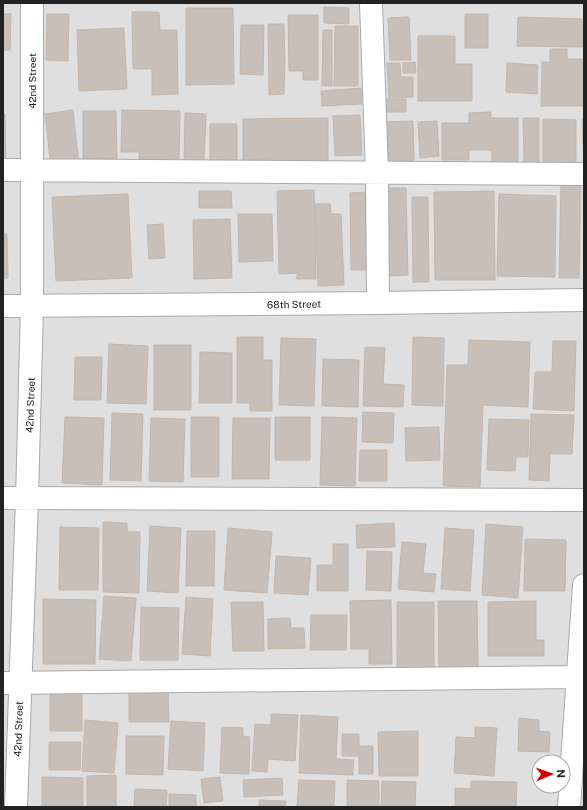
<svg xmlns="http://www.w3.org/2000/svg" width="587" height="810" font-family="'Public Sans',sans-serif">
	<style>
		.residential { fill: #e0dfdf; fill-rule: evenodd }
		.building { fill: #c7bfb8; stroke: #c4b6ab }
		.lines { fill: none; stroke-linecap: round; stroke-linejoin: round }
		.minor-casing { stroke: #a9a9a9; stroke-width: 24 }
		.minor { stroke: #fff; stroke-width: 22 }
		.labels { text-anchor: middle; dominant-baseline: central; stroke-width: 3; stroke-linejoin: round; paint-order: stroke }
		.street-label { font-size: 10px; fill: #222; stroke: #fff }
	</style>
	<rect width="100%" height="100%" fill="#f2efe9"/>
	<path class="residential" d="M 3,3 L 584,3 L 584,807 L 3,807 ZM 539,762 L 563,762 L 563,786 L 539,786 Z"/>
	<path class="building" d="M 324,7 L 349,8 L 349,24 L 324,23 Z
		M 186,8 L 233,8 L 234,84 L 186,85 Z
		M 132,12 L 159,12 L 160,30 L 177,30 L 178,94 L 152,95 L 152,69 L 133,69 Z
		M 3,14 L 11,14 L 10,50 L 3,50 Z
		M 47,14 L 69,14 L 68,61 L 46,60 Z
		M 465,14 L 488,14 L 488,48 L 465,48 Z
		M 288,15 L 318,15 L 318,80 L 303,80 L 303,71 L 289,71 Z
		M 409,17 L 411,60 L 390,60 L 388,18 Z
		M 518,17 L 584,19 L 584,47 L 517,46 Z
		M 268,24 L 284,24 L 285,61 L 284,94 L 269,95 Z
		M 241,25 L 264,25 L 263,75 L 240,74 Z
		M 335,26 L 358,26 L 358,86 L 334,86 Z
		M 124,28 L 127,89 L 79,91 L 77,30 Z
		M 323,30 L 332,30 L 332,86 L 322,86 Z
		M 418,36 L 455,36 L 455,64 L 472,64 L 472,101 L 418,101 Z
		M 550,49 L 567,49 L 567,59 L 583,59 L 584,106 L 541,106 L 542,62 L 550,62 Z
		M 415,62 L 416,73 L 403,73 L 403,63 Z
		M 387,63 L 400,63 L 401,77 L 413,77 L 413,97 L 389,98 Z
		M 507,63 L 538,65 L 537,94 L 506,92 Z
		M 361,88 L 362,104 L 322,106 L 321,91 Z
		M 378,99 L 406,99 L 406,112 L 379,112 Z
		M 73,110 L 79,165 L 51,168 L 45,114 Z
		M 122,110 L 180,111 L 179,159 L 139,159 L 139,152 L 121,152 Z
		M 83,111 L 116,111 L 117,159 L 83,159 Z
		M 491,112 L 491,118 L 518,118 L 518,162 L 492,163 L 492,150 L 469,150 L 469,160 L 442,160 L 442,123 L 469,123 L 469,113 Z
		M 185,113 L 206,114 L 204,162 L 184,161 Z
		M 3,114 L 5,114 L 6,164 L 3,164 Z
		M 360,115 L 362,155 L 335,156 L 333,116 Z
		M 328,118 L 328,162 L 243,163 L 243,119 Z
		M 523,118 L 539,118 L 539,164 L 524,164 Z
		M 543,119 L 576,120 L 576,167 L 543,167 Z
		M 582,119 L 584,119 L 584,168 Z
		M 413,121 L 414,161 L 386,162 L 384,122 Z
		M 437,121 L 439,156 L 420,158 L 418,122 Z
		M 210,124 L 237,124 L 237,164 L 210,163 Z
		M 561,184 L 581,184 L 579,278 L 559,278 Z
		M 384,188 L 406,188 L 408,275 L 387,276 Z
		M 314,190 L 316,279 L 296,279 L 298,273 L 279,274 L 277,191 Z
		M 199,191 L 231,191 L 232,208 L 199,208 Z
		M 494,191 L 495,280 L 435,280 L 434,192 Z
		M 369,192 L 370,270 L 351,270 L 350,193 Z
		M 128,194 L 132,278 L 56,281 L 52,197 Z
		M 499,194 L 556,196 L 555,277 L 497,276 Z
		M 412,197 L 428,197 L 429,282 L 413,282 Z
		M 315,204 L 330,204 L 331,214 L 341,214 L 344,285 L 318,286 Z
		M 238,214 L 272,214 L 273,261 L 239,262 Z
		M 230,219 L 232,278 L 194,279 L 193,220 Z
		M 163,224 L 165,258 L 149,259 L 147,225 Z
		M 3,234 L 7,234 L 8,278 L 3,278 Z
		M 237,337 L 263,337 L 263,360 L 272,360 L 272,411 L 250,411 L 250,403 L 237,403 Z
		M 413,337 L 444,338 L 443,406 L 412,405 Z
		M 281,338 L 316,339 L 314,406 L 279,405 Z
		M 469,340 L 530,342 L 528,407 L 483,405 L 480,487 L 443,486 L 447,365 L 468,365 Z
		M 553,341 L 576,341 L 574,411 L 533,409 L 535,372 L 552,372 Z
		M 109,344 L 148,346 L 146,404 L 107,403 Z
		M 154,345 L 191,345 L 191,410 L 154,410 Z
		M 365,347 L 385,348 L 383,384 L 404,385 L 403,407 L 363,406 Z
		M 200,352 L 232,353 L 232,403 L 199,403 Z
		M 75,357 L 102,357 L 101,400 L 74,400 Z
		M 323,359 L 359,360 L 358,407 L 322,406 Z
		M 363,412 L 394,413 L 393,443 L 362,442 Z
		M 112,413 L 143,414 L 141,481 L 110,480 Z
		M 531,414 L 574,415 L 572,454 L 550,454 L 549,481 L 529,480 Z
		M 65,417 L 104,418 L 102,485 L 62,483 Z
		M 191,417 L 219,417 L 219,477 L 191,477 Z
		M 275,417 L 310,417 L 310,460 L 275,460 Z
		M 322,417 L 357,418 L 355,486 L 320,485 Z
		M 151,418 L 185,419 L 183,482 L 149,481 Z
		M 233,418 L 270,418 L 269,479 L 232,479 Z
		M 489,419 L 529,420 L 528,457 L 516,457 L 515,471 L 487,470 Z
		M 439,427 L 440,460 L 406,461 L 405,428 Z
		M 360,450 L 387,450 L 387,481 L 359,481 Z
		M 103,522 L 127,523 L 127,532 L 140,532 L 139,593 L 103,592 Z
		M 394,523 L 395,547 L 357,548 L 356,525 Z
		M 486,524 L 523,527 L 518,598 L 482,595 Z
		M 150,526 L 181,528 L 178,593 L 147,591 Z
		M 60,527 L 99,528 L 98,590 L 59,590 Z
		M 228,528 L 272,532 L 267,593 L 224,590 Z
		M 445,528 L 474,530 L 470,591 L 441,589 Z
		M 187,531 L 215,531 L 214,586 L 186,586 Z
		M 525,539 L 566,540 L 565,591 L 524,591 Z
		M 402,542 L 426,544 L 423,573 L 436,574 L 434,592 L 398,589 Z
		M 333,544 L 348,544 L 348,591 L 317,591 L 317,565 L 333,565 Z
		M 367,551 L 392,552 L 391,591 L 366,590 Z
		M 276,556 L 311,558 L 308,595 L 274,593 Z
		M 104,596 L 136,598 L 131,661 L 99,659 Z
		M 186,597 L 213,599 L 210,656 L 182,654 Z
		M 43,599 L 96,600 L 95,664 L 43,664 Z
		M 391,600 L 392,664 L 369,664 L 369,649 L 351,649 L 350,601 Z
		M 438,601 L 477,601 L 478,669 L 439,669 Z
		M 536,601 L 536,640 L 544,640 L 544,656 L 488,656 L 488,602 Z
		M 231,602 L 263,602 L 264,651 L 233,651 Z
		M 397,602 L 434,602 L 434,670 L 397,670 Z
		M 141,607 L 179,608 L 178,660 L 140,660 Z
		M 311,615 L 347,615 L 346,650 L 310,650 Z
		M 290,618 L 291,628 L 304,628 L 305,648 L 268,649 L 268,619 Z
		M 129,688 L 168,688 L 169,722 L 129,722 Z
		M 50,692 L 82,692 L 82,731 L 50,731 Z
		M 271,714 L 298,715 L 295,761 L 268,759 L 267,772 L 252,771 L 255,724 L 271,725 Z
		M 301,715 L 338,717 L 336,759 L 354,760 L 353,775 L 299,773 Z
		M 519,718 L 539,720 L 539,731 L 550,732 L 549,752 L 518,751 Z
		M 85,720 L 118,723 L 114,773 L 82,771 Z
		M 171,721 L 205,723 L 203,771 L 168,769 Z
		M 222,727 L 243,728 L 243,736 L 250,737 L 249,774 L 220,773 Z
		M 475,727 L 497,728 L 494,776 L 454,773 L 456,737 L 475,738 Z
		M 418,731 L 418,776 L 379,776 L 378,732 Z
		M 342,734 L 359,734 L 359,746 L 373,746 L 373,774 L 359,774 L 359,756 L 342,756 Z
		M 126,736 L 164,736 L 163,775 L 126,774 Z
		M 49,742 L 81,742 L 80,770 L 49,770 Z
		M 116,775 L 116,807 L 87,807 L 87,776 Z
		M 42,777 L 83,778 L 83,807 L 42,807 Z
		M 220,777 L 223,801 L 204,803 L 201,779 Z
		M 282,778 L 283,795 L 244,797 L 243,780 Z
		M 299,780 L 335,781 L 334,807 L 297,807 Z
		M 347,780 L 379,781 L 379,807 L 347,807 Z
		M 382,781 L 416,782 L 415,807 L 381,807 Z
		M 471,781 L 517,782 L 516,807 L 455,807 L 455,788 L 471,789 Z
		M 135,789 L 167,790 L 166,807 L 134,807 Z
		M 169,794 L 196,795 L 196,807 L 169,807 Z
		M 259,800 L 286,801 L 285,807 L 259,807 Z"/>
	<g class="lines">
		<defs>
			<path id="minor" d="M 371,3 L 377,172 L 378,303
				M 3,170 L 584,174
				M 3,306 L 378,303 L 584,300
				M 3,498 L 584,500
				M 3,683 L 578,677
				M 16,807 L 27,499 L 32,306 L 32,3
				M 569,807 L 584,585"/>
		</defs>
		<use href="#minor" class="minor-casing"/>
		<use href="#minor" class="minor"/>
	</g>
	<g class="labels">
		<g class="street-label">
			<text transform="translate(32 81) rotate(-90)">42nd Street</text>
			<text transform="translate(294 304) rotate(-1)">68th Street</text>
			<text transform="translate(30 405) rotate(-88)">42nd Street</text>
			<text transform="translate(18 729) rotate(-88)">42nd Street</text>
		</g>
	</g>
	<rect width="587" height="810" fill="none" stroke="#222222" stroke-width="8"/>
	<g transform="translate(551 774) rotate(88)"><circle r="19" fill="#ffffff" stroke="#a7a7a7"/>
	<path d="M0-3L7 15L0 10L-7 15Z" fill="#d40000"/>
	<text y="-6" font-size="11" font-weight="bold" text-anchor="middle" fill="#222222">N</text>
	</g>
</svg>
